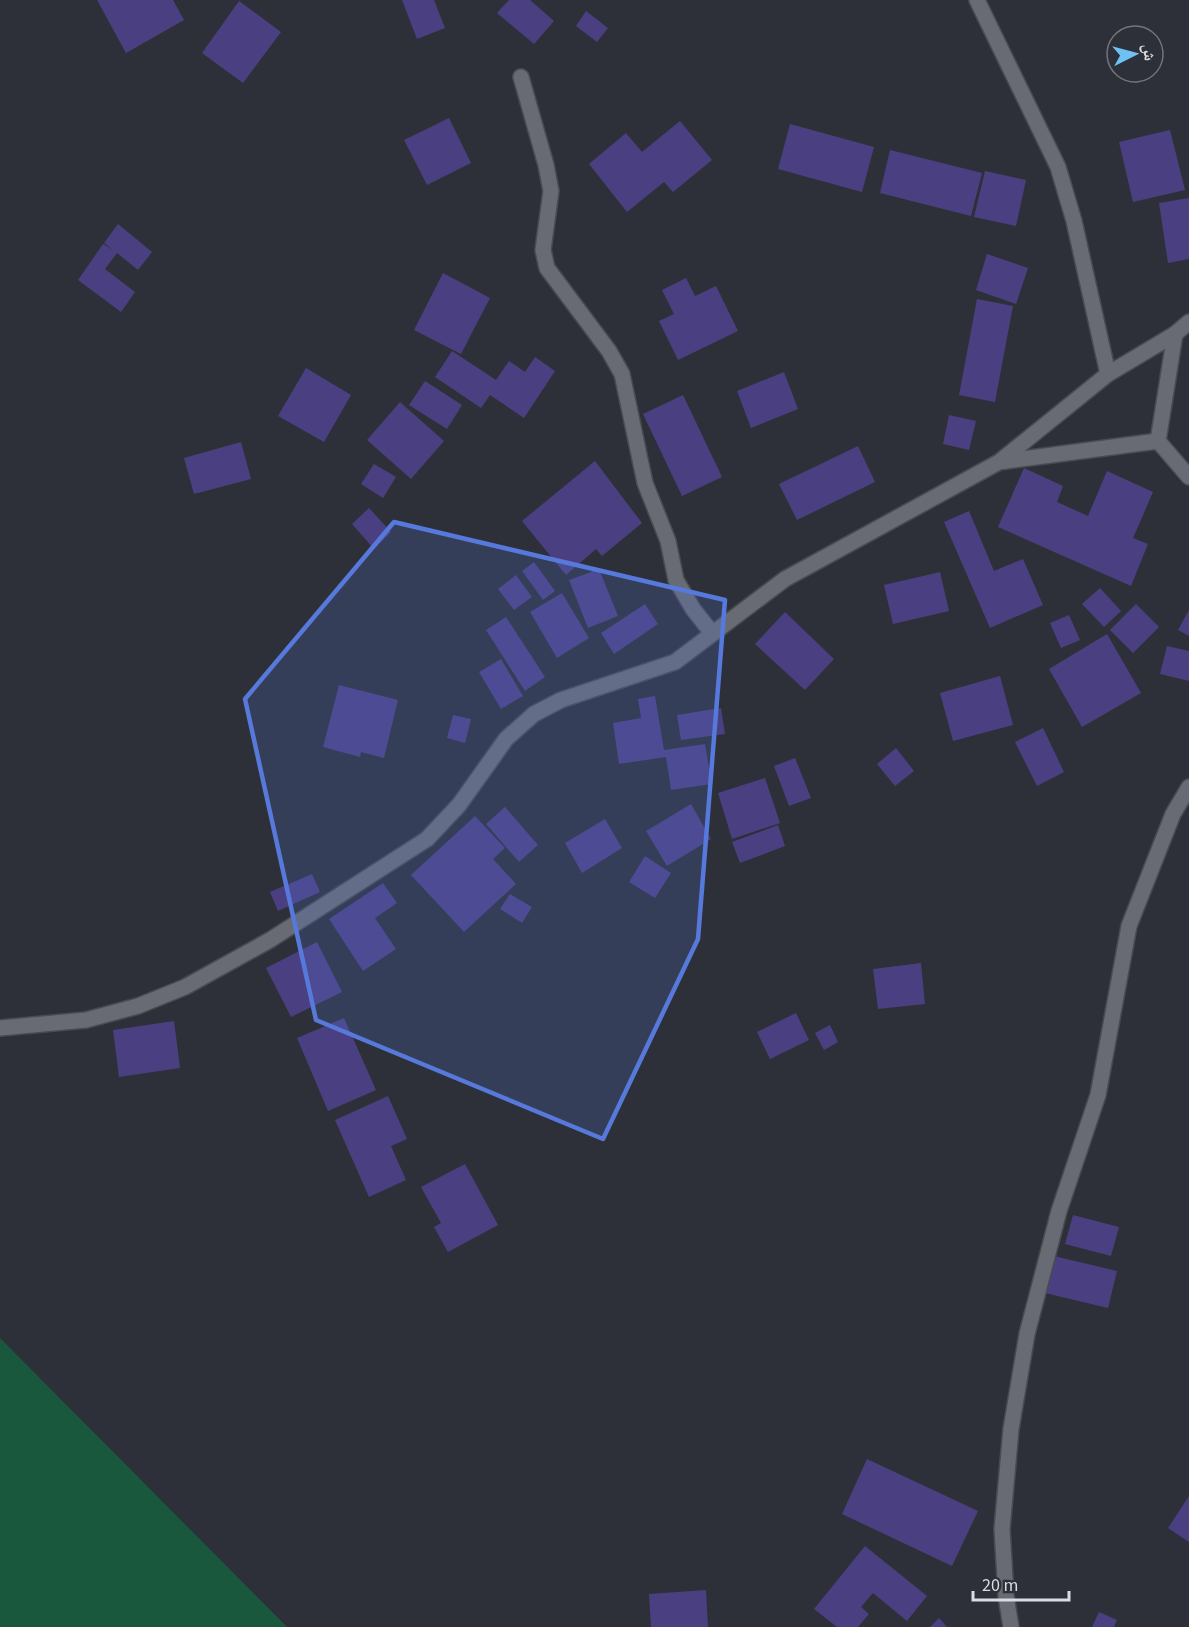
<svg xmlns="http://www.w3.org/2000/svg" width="1189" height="1627" font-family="'Source Sans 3','Noto Naskh Arabic',sans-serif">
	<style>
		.green { fill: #19583d }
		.building { fill: #4a4081 }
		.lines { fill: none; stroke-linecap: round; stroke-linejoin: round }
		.street-casing { stroke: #484b51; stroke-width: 18 }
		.secondary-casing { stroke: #484b51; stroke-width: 18 }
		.street { stroke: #686b74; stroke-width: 15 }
		.secondary { stroke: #686b74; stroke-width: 15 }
		.marked { fill: #5679db; fill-opacity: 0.2; stroke: #5679db; stroke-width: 4.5; stroke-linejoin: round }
	</style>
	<rect width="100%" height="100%" fill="#2d3038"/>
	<path class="green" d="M 0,1338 L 287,1627 L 0,1627 Z"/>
	<path class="building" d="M 97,0 L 173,0 L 184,20 L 126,53 Z
		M 402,0 L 434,0 L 445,28 L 417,39 Z
		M 509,0 L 530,0 L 554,21 L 534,44 L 497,13 Z
		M 239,1 L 281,32 L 243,83 L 202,53 Z
		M 586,11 L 608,28 L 597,42 L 576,26 Z
		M 449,118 L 471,163 L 427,185 L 404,140 Z
		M 680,121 L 712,160 L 673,192 L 664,182 L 627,212 L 589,164 L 626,133 L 642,152 Z
		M 790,124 L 874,147 L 862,192 L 778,169 Z
		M 1170,130 L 1185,190 L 1133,202 L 1119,142 Z
		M 890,150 L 982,173 L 971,216 L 880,193 Z
		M 985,171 L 1026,180 L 1016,226 L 974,217 Z
		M 1189,198 L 1189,259 L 1168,263 L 1159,203 Z
		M 118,224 L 152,252 L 138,270 L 117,253 L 105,269 L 135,292 L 121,312 L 78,280 L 103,244 L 113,250 L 104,243 Z
		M 987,254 L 1028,268 L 1016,304 L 976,290 Z
		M 443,273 L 490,298 L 461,354 L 414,330 Z
		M 686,278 L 695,296 L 716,286 L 738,331 L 678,360 L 659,321 L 674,314 L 662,290 Z
		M 977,299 L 1013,306 L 995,402 L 959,395 Z
		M 452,351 L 496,380 L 509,361 L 525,372 L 535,357 L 555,371 L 524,418 L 490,395 L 481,408 L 435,377 Z
		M 306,368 L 351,395 L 324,442 L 278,416 Z
		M 784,372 L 798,409 L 751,428 L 737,391 Z
		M 425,381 L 462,405 L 447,429 L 409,405 Z
		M 683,395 L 722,477 L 682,496 L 643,414 Z
		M 400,402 L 444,441 L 411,479 L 367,440 Z
		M 949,415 L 976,421 L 969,450 L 943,444 Z
		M 241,442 L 251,479 L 194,494 L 184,458 Z
		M 858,446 L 875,482 L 797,520 L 779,484 Z
		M 595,461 L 642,523 L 602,556 L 596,549 L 566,575 L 522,521 Z
		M 374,464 L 396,477 L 383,498 L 361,484 Z
		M 1024,468 L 1063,486 L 1057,502 L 1088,516 L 1107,471 L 1153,492 L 1133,538 L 1148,544 L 1131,586 L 998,527 Z
		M 369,508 L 391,532 L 374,549 L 352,524 Z
		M 969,511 L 994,571 L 1023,559 L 1043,605 L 990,628 L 944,522 Z
		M 534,562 L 555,591 L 543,600 L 522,571 Z
		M 599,569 L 618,616 L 588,628 L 569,580 Z
		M 940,572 L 949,611 L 893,624 L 884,585 Z
		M 516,575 L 532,597 L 514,610 L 498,589 Z
		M 1100,588 L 1121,611 L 1104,627 L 1082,604 Z
		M 562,593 L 589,638 L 557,658 L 530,612 Z
		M 645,604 L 658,624 L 614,654 L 601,633 Z
		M 1136,604 L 1159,627 L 1133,653 L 1110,630 Z
		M 1189,610 L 1189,636 L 1178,630 Z
		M 785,612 L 834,659 L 805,690 L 755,644 Z
		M 1069,615 L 1080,640 L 1061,648 L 1050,623 Z
		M 506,617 L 545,677 L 525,691 L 486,630 Z
		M 1107,634 L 1141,693 L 1082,727 L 1049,669 Z
		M 1167,646 L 1189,651 L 1189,681 L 1160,674 Z
		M 501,659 L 523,696 L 501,709 L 479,672 Z
		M 1000,676 L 1013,725 L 953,741 L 940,693 Z
		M 339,685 L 398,700 L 384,758 L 361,752 L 360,757 L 323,747 Z
		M 655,696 L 664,750 L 705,744 L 712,784 L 671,790 L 666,757 L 619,764 L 613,723 L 641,718 L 638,699 Z
		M 721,708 L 725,734 L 681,740 L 677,715 Z
		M 453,715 L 471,719 L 465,743 L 447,738 Z
		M 1043,728 L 1064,772 L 1037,786 L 1015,742 Z
		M 896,748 L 914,771 L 895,786 L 877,764 Z
		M 795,758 L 811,798 L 789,806 L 774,766 Z
		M 765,778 L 780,823 L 732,839 L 718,793 Z
		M 691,804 L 711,839 L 667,866 L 646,831 Z
		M 505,807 L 538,845 L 519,862 L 486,824 Z
		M 475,816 L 505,848 L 493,859 L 516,884 L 464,932 L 411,875 Z
		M 605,819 L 622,848 L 582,873 L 565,843 Z
		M 778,825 L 785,846 L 740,863 L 732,842 Z
		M 645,856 L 671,873 L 655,898 L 629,882 Z
		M 312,874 L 320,892 L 278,911 L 270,892 Z
		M 383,883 L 397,903 L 375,918 L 396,949 L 363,971 L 329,919 Z
		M 510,894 L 532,907 L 522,923 L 500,909 Z
		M 317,942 L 342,992 L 291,1017 L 266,968 Z
		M 921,963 L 925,1004 L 878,1009 L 873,969 Z
		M 796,1013 L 809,1040 L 770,1059 L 757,1032 Z
		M 344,1018 L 376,1090 L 328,1111 L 297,1038 Z
		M 174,1021 L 180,1068 L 119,1077 L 113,1030 Z
		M 830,1025 L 838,1042 L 824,1050 L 815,1033 Z
		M 388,1096 L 407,1139 L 391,1146 L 406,1180 L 369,1197 L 335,1120 Z
		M 465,1164 L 498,1225 L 448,1252 L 434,1227 L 441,1223 L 421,1187 Z
		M 1073,1215 L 1119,1227 L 1111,1256 L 1065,1244 Z
		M 1054,1256 L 1117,1271 L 1108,1308 L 1045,1293 Z
		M 867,1459 L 978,1511 L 952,1566 L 842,1514 Z
		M 1189,1496 L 1189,1542 L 1168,1528 Z
		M 865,1546 L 927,1596 L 907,1621 L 873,1593 L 861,1607 L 869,1614 L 858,1627 L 837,1627 L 814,1609 Z
		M 706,1590 L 708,1627 L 651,1627 L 649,1594 Z
		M 1099,1612 L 1117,1620 L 1114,1627 L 1092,1627 Z
		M 939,1618 L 947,1627 L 930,1627 Z"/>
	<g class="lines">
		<defs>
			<path id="street" d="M 521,77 L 546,165 L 551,191 L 543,250 L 547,268 L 609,351 L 622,374 L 645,483 L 668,541 L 676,580 L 693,609 L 712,633
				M 1158,441 L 1175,334
				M 1158,441 L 1189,477
				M 999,462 L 1158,441
				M 0,1028 L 86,1020 L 138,1006 L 185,987 L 270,940 L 427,839 L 459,805 L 506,739 L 534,714 L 561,700 L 675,662 L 785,579 L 999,462 L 1108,374
				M 1011,1627 L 1006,1596 L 1002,1529 L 1011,1429 L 1027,1334 L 1059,1211 L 1098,1095 L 1129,926 L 1173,814 L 1189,787"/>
			<path id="secondary" d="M 977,0 L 1058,167 L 1074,221 L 1108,374 L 1175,334 L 1189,322"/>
		</defs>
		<use href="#street" class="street-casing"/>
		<use href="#secondary" class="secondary-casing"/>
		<use href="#street" class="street"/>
		<use href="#secondary" class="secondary"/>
	</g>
	<path class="marked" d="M 394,522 L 725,600 L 698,939 L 603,1139 L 316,1020 L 245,699 Z"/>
	<g transform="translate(1135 54) rotate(84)"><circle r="28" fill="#2d3038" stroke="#72757c" stroke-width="1.5"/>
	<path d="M0-4.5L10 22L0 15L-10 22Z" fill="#6dc2f3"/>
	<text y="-9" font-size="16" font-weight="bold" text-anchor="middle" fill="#dadce1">ش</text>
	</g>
	<path d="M973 1591v9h96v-9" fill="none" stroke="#dadce1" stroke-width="3"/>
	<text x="982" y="1591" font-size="18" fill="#dadce1" stroke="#2d3038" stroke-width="4.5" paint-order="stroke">20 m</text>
</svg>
